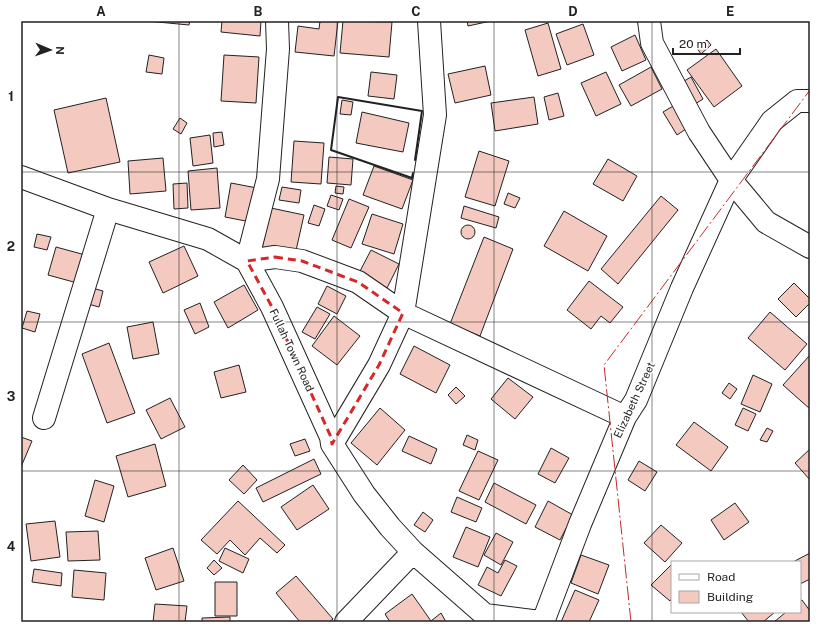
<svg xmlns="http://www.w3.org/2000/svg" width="831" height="643" font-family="'Public Sans',sans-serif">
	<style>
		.building { fill: #f3c9c0; stroke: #222 }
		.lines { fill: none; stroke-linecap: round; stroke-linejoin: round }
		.minor-casing { stroke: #222; stroke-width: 24 }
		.minor { stroke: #fff; stroke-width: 22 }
		.wall { stroke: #222; stroke-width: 2 }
		.power { stroke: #c62828; stroke-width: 1; stroke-dasharray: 14 3 2 3; stroke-linecap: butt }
		.marked { fill: none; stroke: #d62828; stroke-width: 3; stroke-dasharray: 8 5; stroke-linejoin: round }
		.grid { fill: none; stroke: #222; stroke-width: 1; stroke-opacity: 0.55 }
		.labels { text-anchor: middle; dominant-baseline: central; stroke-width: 3; stroke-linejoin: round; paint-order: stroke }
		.street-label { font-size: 11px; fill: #222; stroke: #fff }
		.neatline { fill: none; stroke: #222; stroke-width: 1.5 }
		.grid-label { font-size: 13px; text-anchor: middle; font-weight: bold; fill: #222 }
	</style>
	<rect width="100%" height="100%" fill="#fff"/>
	<path class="building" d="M 147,21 L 190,21 L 189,25 Z
		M 222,21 L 261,21 L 260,36 L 221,32 Z
		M 320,21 L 338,21 L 334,56 L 295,52 L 298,26 L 319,29 Z
		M 343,21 L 392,22 L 389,57 L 340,53 Z
		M 467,21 L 491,21 L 468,26 Z
		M 548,23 L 561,69 L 538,76 L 525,30 Z
		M 583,24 L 594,55 L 567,65 L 556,34 Z
		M 635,35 L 646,60 L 622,71 L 611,47 Z
		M 707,40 L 711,45 L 701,54 L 697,48 Z
		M 716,49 L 742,86 L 714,107 L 687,70 Z
		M 149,55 L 164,58 L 162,74 L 146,72 Z
		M 224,55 L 259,57 L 256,103 L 221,101 Z
		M 485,66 L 491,95 L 455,103 L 448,74 Z
		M 651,67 L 662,89 L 631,106 L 619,85 Z
		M 371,72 L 397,75 L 394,99 L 368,96 Z
		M 606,72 L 621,104 L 596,116 L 581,83 Z
		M 691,77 L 703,99 L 692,106 L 679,84 Z
		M 558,93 L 564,116 L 549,120 L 544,97 Z
		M 534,97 L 538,124 L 495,131 L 491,103 Z
		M 106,98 L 120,162 L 68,173 L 54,110 Z
		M 342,100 L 353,102 L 351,115 L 340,114 Z
		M 675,105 L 689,127 L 677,135 L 663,112 Z
		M 362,112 L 409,123 L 403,152 L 356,143 Z
		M 180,118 L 187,123 L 181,134 L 173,129 Z
		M 222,132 L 224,145 L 214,147 L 213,133 Z
		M 210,135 L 213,163 L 193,166 L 190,138 Z
		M 294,141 L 324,143 L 321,184 L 291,182 Z
		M 479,151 L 509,161 L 495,206 L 465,197 Z
		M 329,157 L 353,159 L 351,185 L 327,183 Z
		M 163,158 L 166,191 L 130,194 L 128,161 Z
		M 608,159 L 637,176 L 623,201 L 593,184 Z
		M 374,166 L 413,180 L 402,209 L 363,195 Z
		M 217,168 L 220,208 L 191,210 L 188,171 Z
		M 187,183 L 188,208 L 174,209 L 173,184 Z
		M 231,183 L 257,188 L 251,222 L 225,217 Z
		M 336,186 L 344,187 L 343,194 L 335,193 Z
		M 282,187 L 301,190 L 299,203 L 279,200 Z
		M 508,193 L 520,198 L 515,208 L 504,204 Z
		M 331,195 L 343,199 L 339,210 L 327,206 Z
		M 661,196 L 678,210 L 618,284 L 601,269 Z
		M 349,199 L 369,207 L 351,248 L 332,240 Z
		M 314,205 L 325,209 L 319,226 L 308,223 Z
		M 464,206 L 499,217 L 496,228 L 461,218 Z
		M 271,208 L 304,215 L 295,255 L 262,248 Z
		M 564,211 L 607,236 L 588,271 L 544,246 Z
		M 372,214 L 403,224 L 394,254 L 362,244 Z
		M461 232a7 7 0 1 1 14 0a7 7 0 1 1-14 0Z
		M 37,234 L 51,237 L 47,250 L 34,247 Z
		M 484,237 L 513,249 L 480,336 L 450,324 Z
		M 184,246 L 198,276 L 163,293 L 149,262 Z
		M 56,247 L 89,256 L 81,284 L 48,275 Z
		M 371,250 L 399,264 L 387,288 L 359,273 Z
		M 589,281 L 623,307 L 610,323 L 601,316 L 591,329 L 567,310 Z
		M 794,283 L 810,299 L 810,303 L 796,317 L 778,299 Z
		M 244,285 L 258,310 L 228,328 L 214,302 Z
		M 327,286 L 346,296 L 337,314 L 318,304 Z
		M 92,288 L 103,291 L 99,307 L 88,304 Z
		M 200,303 L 209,327 L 195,334 L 184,310 Z
		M 317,307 L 330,314 L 315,339 L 302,332 Z
		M 27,311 L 40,314 L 35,332 L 22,328 Z
		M 770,312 L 807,344 L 785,370 L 748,338 Z
		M 334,316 L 360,336 L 337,365 L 312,346 Z
		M 153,322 L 159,354 L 133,359 L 127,327 Z
		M 109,343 L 135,413 L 107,423 L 82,354 Z
		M 414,346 L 450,365 L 436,393 L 400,374 Z
		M 810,355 L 810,409 L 783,385 Z
		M 239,365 L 246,392 L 221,398 L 214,372 Z
		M 753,375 L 772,384 L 760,412 L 741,404 Z
		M 508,378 L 533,397 L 515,419 L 491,399 Z
		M 729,383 L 737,389 L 730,399 L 722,393 Z
		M 456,387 L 465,396 L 456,404 L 448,395 Z
		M 170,398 L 185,427 L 161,439 L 146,410 Z
		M 380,408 L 405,430 L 377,465 L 351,443 Z
		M 743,408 L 756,414 L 748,431 L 735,425 Z
		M 694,422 L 728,447 L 711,471 L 676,445 Z
		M 767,428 L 773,431 L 767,442 L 760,440 Z
		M 467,435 L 478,440 L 475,450 L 463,445 Z
		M 409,436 L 437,449 L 431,464 L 402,451 Z
		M 21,437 L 32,441 L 21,467 Z
		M 305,439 L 310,451 L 295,456 L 290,444 Z
		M 155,444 L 166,486 L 128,497 L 116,456 Z
		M 551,448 L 569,458 L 555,483 L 538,474 Z
		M 810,449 L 810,480 L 795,463 Z
		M 478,451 L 498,460 L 479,500 L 459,491 Z
		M 314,459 L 321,474 L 263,502 L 256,488 Z
		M 639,461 L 657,472 L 645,491 L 628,480 Z
		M 243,465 L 257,480 L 244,494 L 229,480 Z
		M 95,480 L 114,486 L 104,522 L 85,516 Z
		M 494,483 L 536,505 L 526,524 L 485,502 Z
		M 313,485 L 329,509 L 297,530 L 281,507 Z
		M 457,497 L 482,508 L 476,522 L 451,512 Z
		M 238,501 L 285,545 L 277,553 L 260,538 L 245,555 L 230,540 L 217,554 L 201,540 Z
		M 548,501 L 573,515 L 560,540 L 535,527 Z
		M 735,503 L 749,522 L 724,540 L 711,520 Z
		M 423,512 L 433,520 L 425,532 L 414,525 Z
		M 55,521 L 60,557 L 31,561 L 26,524 Z
		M 661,525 L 682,543 L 665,562 L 644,543 Z
		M 466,527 L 490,537 L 478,567 L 453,557 Z
		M 98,531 L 100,560 L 68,561 L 66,532 Z
		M 496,533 L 513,542 L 501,565 L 484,555 Z
		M 173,548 L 184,581 L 156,590 L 145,558 Z
		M 225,548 L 249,559 L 243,573 L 219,561 Z
		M 810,553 L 810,579 L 800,584 L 800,562 L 793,562 Z
		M 581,555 L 609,565 L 598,594 L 571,583 Z
		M 214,560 L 222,568 L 214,575 L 207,568 Z
		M 505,560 L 517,566 L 501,596 L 478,585 L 487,567 L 498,573 Z
		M 672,564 L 672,598 L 670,601 L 651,585 Z
		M 34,569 L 62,573 L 61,586 L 32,582 Z
		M 74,570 L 106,573 L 104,600 L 72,597 Z
		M 296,576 L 333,619 L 329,622 L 300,622 L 276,593 Z
		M 215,582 L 237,582 L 237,616 L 215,616 Z
		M 575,590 L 599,600 L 589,622 L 561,622 Z
		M 412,594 L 431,621 L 441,613 L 446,622 L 390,622 L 385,614 Z
		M 802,600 L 810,611 L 810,622 L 774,622 L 786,612 L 800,612 L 800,601 Z
		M 155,604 L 187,606 L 185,622 L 153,622 Z
		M 741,612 L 775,612 L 763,622 L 749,622 Z
		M 230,617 L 230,622 L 202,622 L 202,618 Z"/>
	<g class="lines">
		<defs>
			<path id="minor" d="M 277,21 L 278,49 L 268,179 L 247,261 L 275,257 L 302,261 L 358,282 L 403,313 L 625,417
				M 649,21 L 652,43 L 699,132 L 731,180 L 766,222 L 810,247
				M 21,177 L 108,209 L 208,239 L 247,261 L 272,307 L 331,437 L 332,444 L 364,494 L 390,527 L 413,552 L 485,615 L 487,622
				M 44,418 L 108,209
				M 332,444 L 379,365 L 403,313 L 435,115 L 429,21
				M 485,615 L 540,622
				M 346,622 L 413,552
				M 543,622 L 580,524 L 625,417 L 636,400 L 682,288 L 731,180 L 772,121 L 797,101 L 810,101"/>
		</defs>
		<use href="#minor" class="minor-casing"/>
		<use href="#minor" class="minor"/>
		<path class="wall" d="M 413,173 L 412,178 L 331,150 L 338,97 L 422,111 L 415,160"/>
		<path class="power" d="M 631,622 L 604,365 L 810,90"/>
	</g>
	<path class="marked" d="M 275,257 L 302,261 L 358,282 L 403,313 L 379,365 L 332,444 L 331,437 L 272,307 L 247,261 Z"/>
	<path class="grid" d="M 179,21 L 179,622M 337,21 L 337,622M 494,21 L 494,622M 652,21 L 652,622M 21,172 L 810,172M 21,322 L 810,322M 21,471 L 810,471"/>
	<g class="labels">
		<g class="street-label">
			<text transform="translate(292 350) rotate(65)">Fullah Town Road</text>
			<text transform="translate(634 400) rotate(-65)">Elizabeth Street</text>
		</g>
	</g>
	<rect width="831" height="643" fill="none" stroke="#ffffff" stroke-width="44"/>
	<rect x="671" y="561" width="130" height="52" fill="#ffffff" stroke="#a7a7a7"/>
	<rect x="679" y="574" width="20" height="6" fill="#ffffff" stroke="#a7a7a7"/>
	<text x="707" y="581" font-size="12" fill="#222222">Road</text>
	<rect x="679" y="591" width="20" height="12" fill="#f3c9c0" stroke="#a7a7a7"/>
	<text x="707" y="601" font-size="12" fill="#222222">Building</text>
	<g transform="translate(50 50) rotate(92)" stroke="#ffffff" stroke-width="3" paint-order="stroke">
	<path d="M0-3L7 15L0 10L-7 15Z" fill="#222222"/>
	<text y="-6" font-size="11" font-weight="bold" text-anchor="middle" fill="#222222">N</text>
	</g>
	<path d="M673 48v6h67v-6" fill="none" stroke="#222222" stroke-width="2"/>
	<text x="679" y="48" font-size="12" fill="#222222" stroke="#ffffff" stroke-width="3" paint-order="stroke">20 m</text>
	<rect x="22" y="22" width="787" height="599" class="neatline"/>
	<g class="grid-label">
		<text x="101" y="16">A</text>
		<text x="258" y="16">B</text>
		<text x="416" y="16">C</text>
		<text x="573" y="16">D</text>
		<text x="730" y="16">E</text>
		<text x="11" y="101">1</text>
		<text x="11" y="251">2</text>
		<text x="11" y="401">3</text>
		<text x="11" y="551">4</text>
	</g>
</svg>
